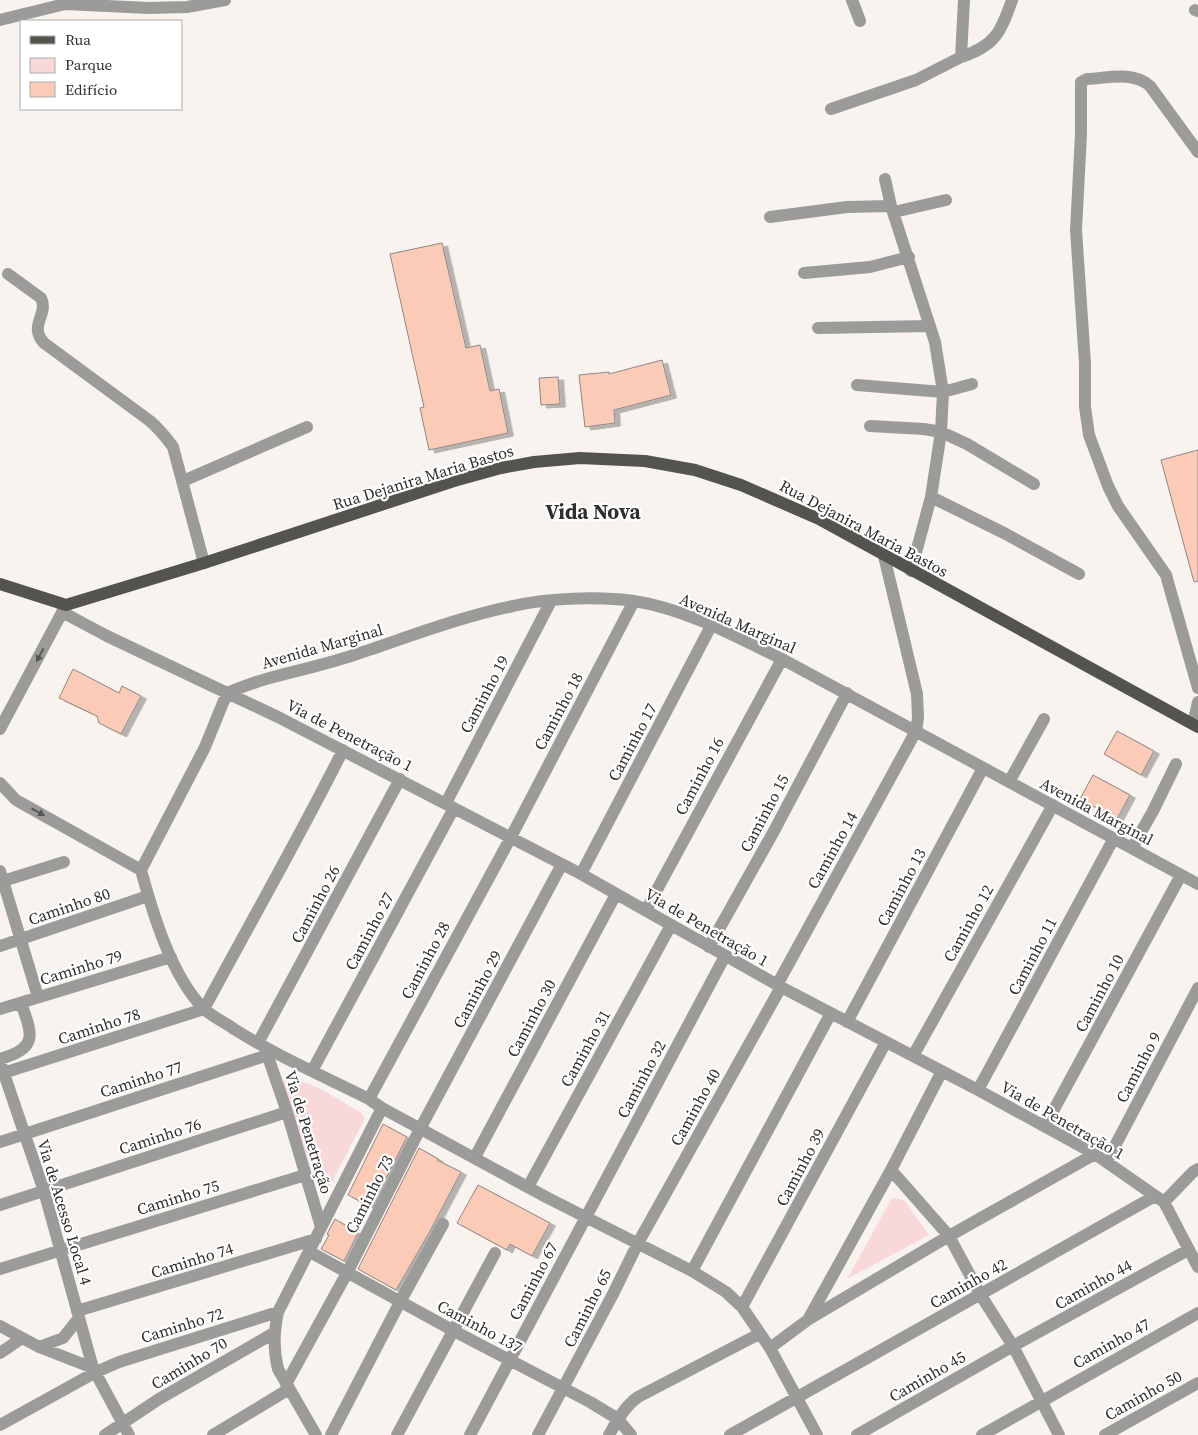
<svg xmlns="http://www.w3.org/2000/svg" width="1198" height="1435" font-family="'Source Serif 4',serif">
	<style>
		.green { fill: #f9d8da }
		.building { fill: #fbcbb7; stroke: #8e8784; filter: url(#shadow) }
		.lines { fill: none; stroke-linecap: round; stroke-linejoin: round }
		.minor { stroke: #9b9b99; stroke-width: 12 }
		.major { stroke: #54544f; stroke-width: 12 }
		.oneway { fill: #565553 }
		.labels { text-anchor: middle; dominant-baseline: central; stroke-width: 4.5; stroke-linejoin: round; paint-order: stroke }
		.street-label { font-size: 16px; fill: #312f2d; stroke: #fff }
		.district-label { font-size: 21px; font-weight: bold; fill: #312f2d; stroke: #fff }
	</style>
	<defs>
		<filter id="shadow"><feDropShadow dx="5.5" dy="3" stdDeviation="0" flood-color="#0004"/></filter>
	</defs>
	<rect width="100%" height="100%" fill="#f8f3ee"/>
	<path class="green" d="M 285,1078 C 308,1078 340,1101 360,1112 L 365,1118 L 326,1194 L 319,1193 L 283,1084 Z
		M 892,1198 L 904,1200 L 929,1235 L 847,1279 Z"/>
	<path class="building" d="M 442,243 L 466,348 L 480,345 L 490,391 L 499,389 L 508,433 L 429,450 L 420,408 L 424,407 L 390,254 Z
		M 662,360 L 671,395 L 614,410 L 615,423 L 585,427 L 579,375 L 609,372 L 609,374 Z
		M 558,377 L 560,404 L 541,405 L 539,378 Z
		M 1198,450 L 1198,581 L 1194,582 L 1161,460 Z
		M 73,669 L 119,693 L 122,686 L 141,696 L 121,734 L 99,723 L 97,716 L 59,698 Z
		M 1117,731 L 1154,751 L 1141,775 L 1104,754 Z
		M 1093,775 L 1130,795 L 1117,819 L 1080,799 Z
		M 383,1124 L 407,1137 L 371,1207 L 348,1195 Z
		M 419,1148 L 438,1159 L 437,1160 L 461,1172 L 429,1233 L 396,1290 L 358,1269 Z
		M 478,1185 L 550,1223 L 532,1256 L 510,1244 L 507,1250 L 457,1223 Z
		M 335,1219 L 358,1233 L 344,1261 L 321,1249 L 329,1235 L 327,1234 Z"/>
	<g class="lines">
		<path class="minor" d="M 852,0 L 860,21
			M 1195,10 L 1198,11
			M 0,20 L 65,4 L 149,8 L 187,7 L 225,0
			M 961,57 C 995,46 1001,32 1012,0
			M 831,109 L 916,80 L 961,57 L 964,0
			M 1198,152 L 1150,86 C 1133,71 1108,78 1087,79 L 1081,82 L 1081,134 L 1076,230 L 1085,363 L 1085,407 L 1089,435 L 1108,486 L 1118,506 L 1166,575 L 1198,688
			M 885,179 L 891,206 L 935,342 L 943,392 L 941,432 L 931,497 L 911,571
			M 894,212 L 946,200
			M 770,217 L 847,207 L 891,206
			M 804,273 L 870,267 L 909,257
			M 8,274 L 41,298 C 49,315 28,325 44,343 L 150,421 C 159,429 166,437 173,447 L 204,563
			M 818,328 L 930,326
			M 857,385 L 943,392 L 972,384
			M 870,426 L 924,429 L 941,432 L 967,444 L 1034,484
			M 183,481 L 307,427
			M 931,497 L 1004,533 L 1079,574
			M 62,612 L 107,636 L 227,693 C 242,687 258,681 273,677 C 300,670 327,664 354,655 C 406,638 459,617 513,606 C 548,598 599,596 634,601 C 686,609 735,636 782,659 L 1198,884
			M 1193,724 L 1198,702
			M 0,729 L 66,605
			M 1009,782 L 1044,719
			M 0,783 L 16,800 L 141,870
			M 446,803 L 551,601
			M 1132,848 L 1153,811 L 1176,764
			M 0,871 L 38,997
			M 581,874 L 711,626
			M 3,881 L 64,862
			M 646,910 L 782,659
			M 0,946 L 148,896
			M 709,947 L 774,831 L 847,693
			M 777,985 L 916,731 L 918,718 L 917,694 L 884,556
			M 0,1009 L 171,957
			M 847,1022 L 983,768
			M 258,1043 L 400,779
			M 265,1048 L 287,1112 L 321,1227
			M 913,1056 L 1053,805
			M 0,1059 C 39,1048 32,1034 21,1003
			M 0,1062 L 44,1191 L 93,1368 L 129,1435
			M 312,1071 L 454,808
			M 0,1074 L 204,1009 C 250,923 299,838 343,750
			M 978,1090 L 1114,838
			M 369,1099 L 511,837 L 634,601
			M 1045,1126 L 1181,875
			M 0,1142 L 268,1055
			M 475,1157 L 616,894
			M 1107,1161 L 1198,988
			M 891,1170 L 949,1236 L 980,1294 L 1013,1346 L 1059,1435
			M 528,1187 L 671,925
			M 1164,1202 L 1193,1172 L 1198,1169
			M 0,1205 L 287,1112
			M 310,1252 L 454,1331 L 590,1402 L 618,1419 L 631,1435
			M 0,1269 L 305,1175
			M 692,1271 L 831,1013
			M 742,1307 L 886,1042
			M 77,1311 L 316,1239
			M 809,1318 L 891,1170 L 942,1071
			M 0,1326 L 39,1347 L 93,1368
			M 39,1347 L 63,1338 L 79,1318
			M 770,1348 L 809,1319 L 949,1236 L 1095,1154
			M 0,1353 L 22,1338
			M 286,1384 L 347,1273 L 420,1129 L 562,864
			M 0,1425 L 96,1372 L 119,1362 L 278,1312
			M 105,1435 L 159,1399 L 274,1333
			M 213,1435 L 289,1389
			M 316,1435 L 278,1369 C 273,1348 274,1332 278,1312 L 382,1108
			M 331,1435 L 400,1302 L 443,1224
			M 397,1435 L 495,1253
			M 470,1435 L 725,956
			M 538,1435 L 613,1294 L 638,1243 L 781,987
			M 609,1435 C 617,1421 625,1406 638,1397 L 759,1334
			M 730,1435 L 1155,1196
			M 817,1435 L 770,1348 L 742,1307 L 726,1292 L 692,1271 L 546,1197 L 382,1108 L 369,1099 C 323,1076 277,1056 234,1029 C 224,1022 211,1016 203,1008 C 171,975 153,914 141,870 L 205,747 L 227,693 L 278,717 L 581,874 L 781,987 L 978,1090 L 1095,1154 L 1164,1202 L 1198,1267
			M 857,1435 L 1013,1346 L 1188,1250
			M 982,1435 L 1198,1313
			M 1105,1435 L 1198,1383"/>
		<path class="major" d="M 0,584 L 66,605 L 204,563 L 454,481 L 501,468 L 534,462 L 580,458 L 645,461 L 695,470 L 741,485 L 819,519 L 1198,727"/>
	</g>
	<defs><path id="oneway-solid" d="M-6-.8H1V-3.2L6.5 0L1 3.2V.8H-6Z" transform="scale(1.25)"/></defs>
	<g class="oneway">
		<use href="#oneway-solid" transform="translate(40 655) rotate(118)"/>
		<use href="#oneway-solid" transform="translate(38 812) rotate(29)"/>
	</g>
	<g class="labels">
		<g class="street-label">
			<text transform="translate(423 477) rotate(-17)">Rua Dejanira Maria Bastos</text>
			<text transform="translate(864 528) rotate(28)">Rua Dejanira Maria Bastos</text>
			<text transform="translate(738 623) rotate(24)">Avenida Marginal</text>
			<text transform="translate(322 646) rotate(-16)">Avenida Marginal</text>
			<text transform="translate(484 694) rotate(-62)">Caminho 19</text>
			<text transform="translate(558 711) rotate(-62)">Caminho 18</text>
			<text transform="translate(350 735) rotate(27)">Via de Penetração 1</text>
			<text transform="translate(632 742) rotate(-62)">Caminho 17</text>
			<text transform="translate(699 776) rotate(-62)">Caminho 16</text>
			<text transform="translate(1097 811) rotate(28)">Avenida Marginal</text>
			<text transform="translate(764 813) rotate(-62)">Caminho 15</text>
			<text transform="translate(832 850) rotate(-61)">Caminho 14</text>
			<text transform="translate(901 887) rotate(-62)">Caminho 13</text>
			<text transform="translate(315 904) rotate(-62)">Caminho 26</text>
			<text transform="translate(69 906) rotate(-19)">Caminho 80</text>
			<text transform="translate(968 923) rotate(-61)">Caminho 12</text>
			<text transform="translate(707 927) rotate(30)">Via de Penetração 1</text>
			<text transform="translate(369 931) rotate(-62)">Caminho 27</text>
			<text transform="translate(1032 956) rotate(-62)">Caminho 11</text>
			<text transform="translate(425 960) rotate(-62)">Caminho 28</text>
			<text transform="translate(81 967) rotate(-17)">Caminho 79</text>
			<text transform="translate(477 989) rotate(-62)">Caminho 29</text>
			<text transform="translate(1099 993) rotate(-62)">Caminho 10</text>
			<text transform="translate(531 1018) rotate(-62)">Caminho 30</text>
			<text transform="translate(99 1026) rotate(-18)">Caminho 78</text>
			<text transform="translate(585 1048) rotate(-61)">Caminho 31</text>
			<text transform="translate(1138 1067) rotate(-62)">Caminho 9</text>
			<text transform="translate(141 1079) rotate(-18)">Caminho 77</text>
			<text transform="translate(641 1079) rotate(-62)">Caminho 32</text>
			<text transform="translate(695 1107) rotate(-61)">Caminho 40</text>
			<text transform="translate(1063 1120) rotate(30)">Via de Penetração 1</text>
			<text transform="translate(309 1132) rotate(73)">Via de Penetração</text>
			<text transform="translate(160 1136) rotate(-18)">Caminho 76</text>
			<text transform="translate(800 1167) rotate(-62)">Caminho 39</text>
			<text transform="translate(369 1194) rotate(-63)">Caminho 73</text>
			<text transform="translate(178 1197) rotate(-17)">Caminho 75</text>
			<text transform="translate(65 1212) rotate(73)">Via de Acesso Local 4</text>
			<text transform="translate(192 1260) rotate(-17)">Caminho 74</text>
			<text transform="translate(533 1281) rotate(-62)">Caminho 67</text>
			<text transform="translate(968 1283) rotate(-29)">Caminho 42</text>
			<text transform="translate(1093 1284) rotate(-29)">Caminho 44</text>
			<text transform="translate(587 1308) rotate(-63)">Caminho 65</text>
			<text transform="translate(182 1325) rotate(-17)">Caminho 72</text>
			<text transform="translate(480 1326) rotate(28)">Caminho 137</text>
			<text transform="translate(1111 1343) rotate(-29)">Caminho 47</text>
			<text transform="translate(189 1363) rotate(-31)">Caminho 70</text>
			<text transform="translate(927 1376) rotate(-30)">Caminho 45</text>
			<text transform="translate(1143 1395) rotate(-29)">Caminho 50</text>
		</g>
		<g class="district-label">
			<text x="593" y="511">Vida Nova</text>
		</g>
	</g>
	<rect x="20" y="20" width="162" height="90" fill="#ffffff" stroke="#adacab"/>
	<rect x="30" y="36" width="25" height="8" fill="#54544f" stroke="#adacab"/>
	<text x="65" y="45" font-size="15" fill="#312f2d">Rua</text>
	<rect x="30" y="58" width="25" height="15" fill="#f9d8da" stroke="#adacab"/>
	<text x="65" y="70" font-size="15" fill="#312f2d">Parque</text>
	<rect x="30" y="82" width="25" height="15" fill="#fbcbb7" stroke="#adacab"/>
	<text x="65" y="95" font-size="15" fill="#312f2d">Edifício</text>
</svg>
